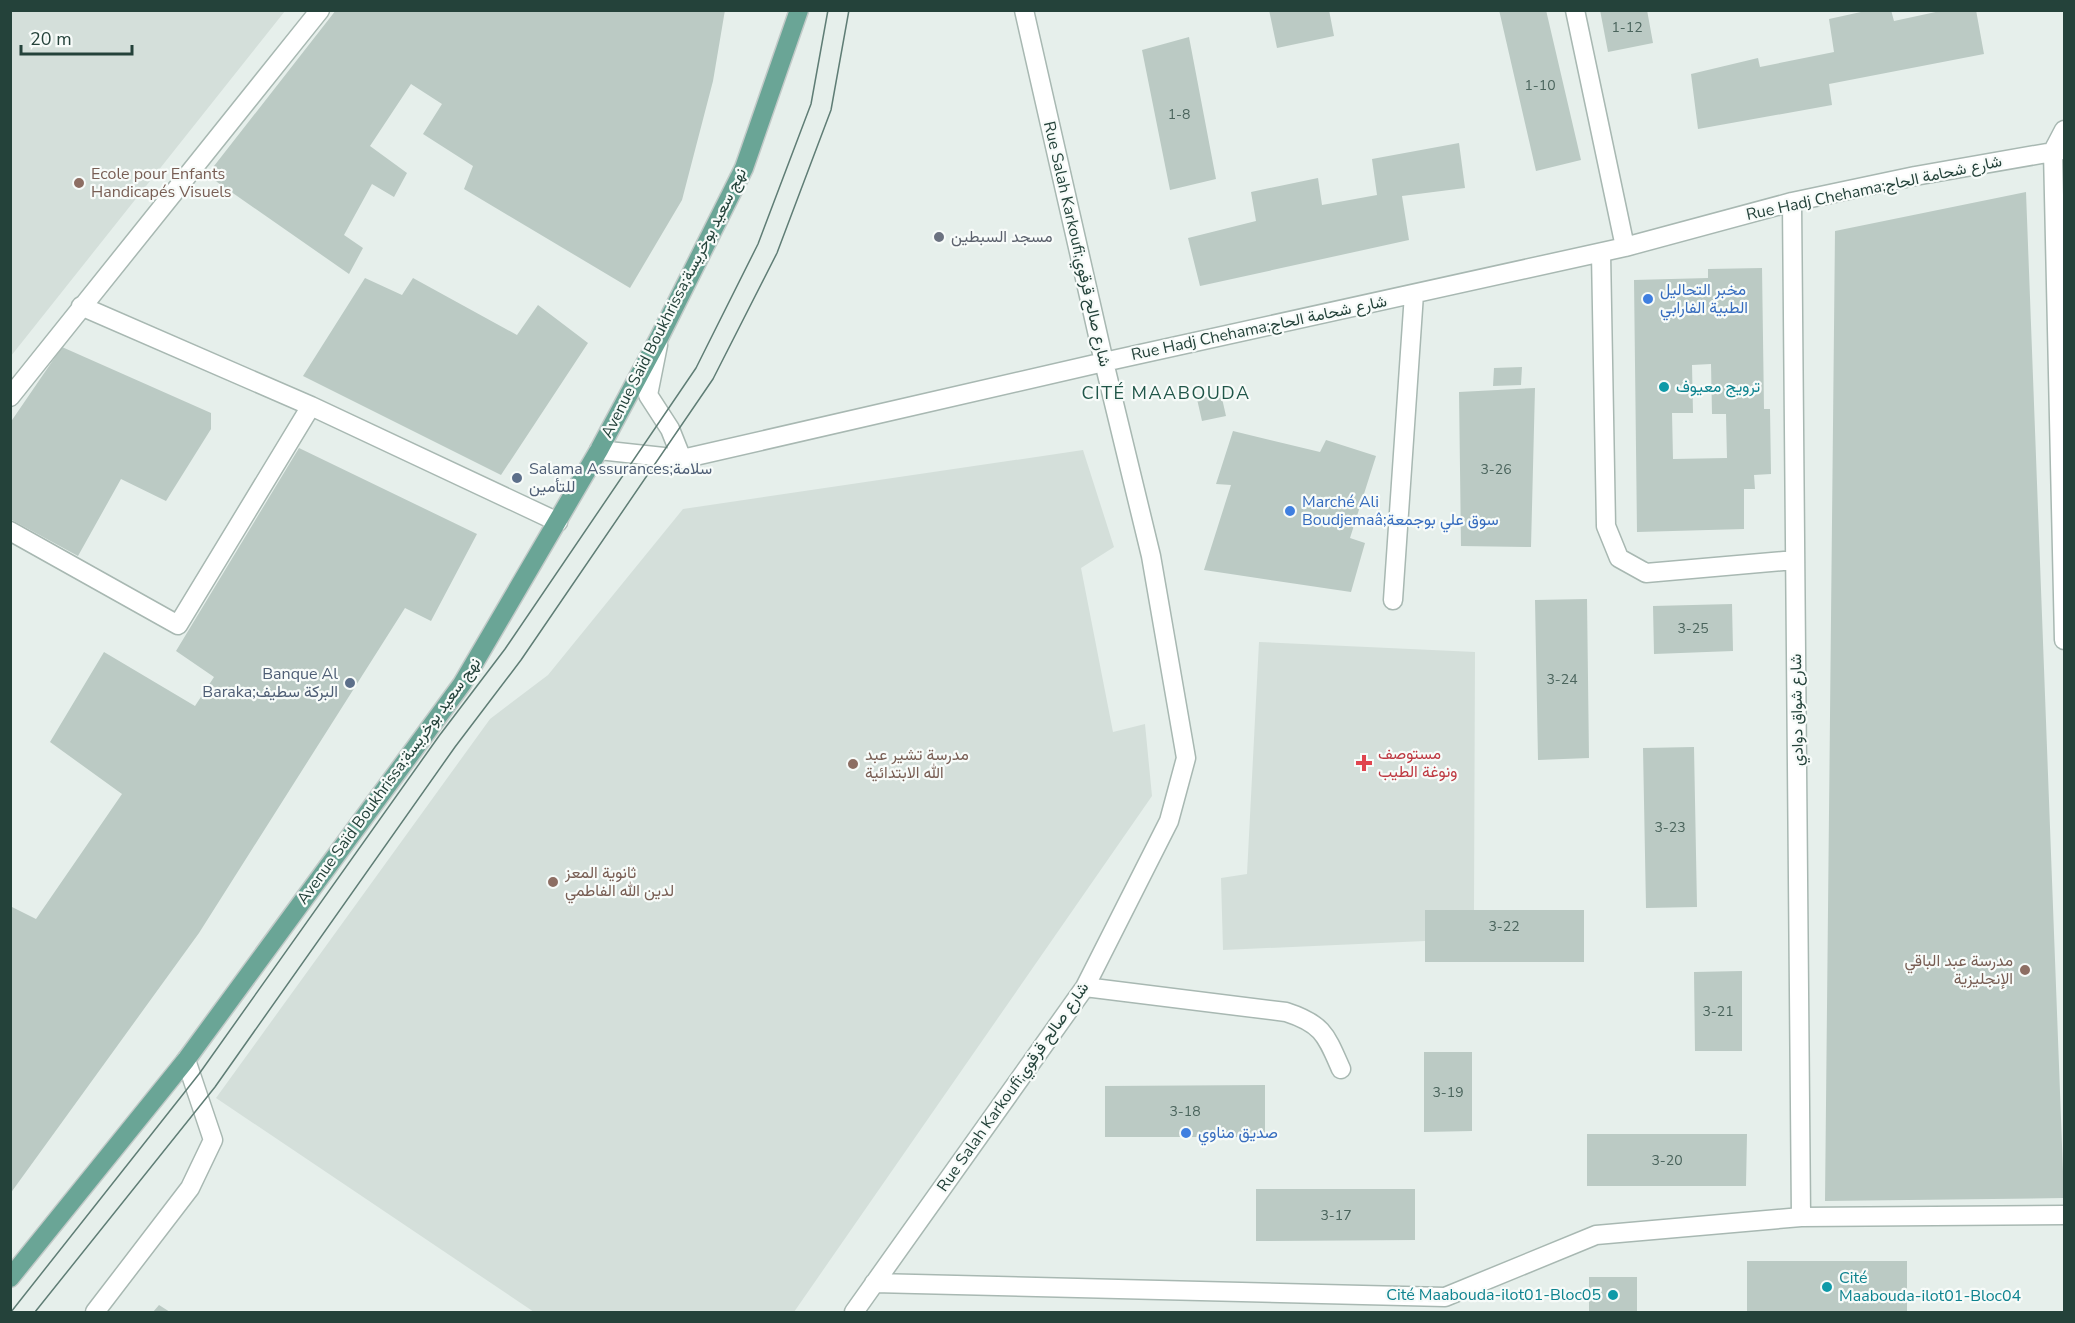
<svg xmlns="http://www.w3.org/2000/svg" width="2075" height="1323" font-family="'Nunito Sans',Vazirmatn,sans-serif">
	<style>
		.built { fill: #d4dfda }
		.building { fill: #bbcac4; fill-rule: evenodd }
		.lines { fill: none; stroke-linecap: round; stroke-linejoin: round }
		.minor-casing { stroke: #a8b8b2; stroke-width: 21 }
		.major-casing { stroke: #c2cac8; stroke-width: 21 }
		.minor { stroke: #fff; stroke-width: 18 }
		.major { stroke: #6aa596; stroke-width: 18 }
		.tram { stroke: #5f7d75; stroke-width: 1.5 }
		.education-dot { fill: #8d6e63; stroke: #f7fbf9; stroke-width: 2 }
		.worship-dot { fill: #6b7280; stroke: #f7fbf9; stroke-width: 2 }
		.shop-dot { fill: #3f7fe0; stroke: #f7fbf9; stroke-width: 2 }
		.culture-dot { fill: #0f9aa8; stroke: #f7fbf9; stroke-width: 2 }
		.service-dot { fill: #5c6f8a; stroke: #f7fbf9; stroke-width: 2 }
		.health-dot { fill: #e0444e; stroke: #f7fbf9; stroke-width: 2 }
		.labels { text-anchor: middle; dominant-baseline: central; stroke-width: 4.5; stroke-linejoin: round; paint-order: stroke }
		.number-label { font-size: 14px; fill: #4a645c }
		.education-label { font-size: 16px; fill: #785e54; stroke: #f7fbf9; text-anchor: start }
		.street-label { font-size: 16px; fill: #24423a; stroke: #f7fbf9 }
		.worship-label { font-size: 16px; fill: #5b616d; stroke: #f7fbf9; text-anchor: start }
		.shop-label { font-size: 16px; fill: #366cbe; stroke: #f7fbf9; text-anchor: start }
		.culture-label { font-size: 16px; fill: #0d838f; stroke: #f7fbf9; text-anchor: start }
		.service-label { font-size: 16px; fill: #4e5e75; stroke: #f7fbf9; text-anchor: start }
		.health-label { font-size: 16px; fill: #be3a42; stroke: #f7fbf9; text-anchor: start }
		.neighbourhood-label { font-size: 18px; letter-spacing: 1.5px; fill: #1f5548; stroke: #f7fbf9 }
	</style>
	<rect width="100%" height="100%" fill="#e6efeb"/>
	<path class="built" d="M 11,10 L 285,11 L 11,356 L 10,11 Z
		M 1083,450 L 1114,547 L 1081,568 L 1113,732 L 1145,724 L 1152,796 L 794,1312 L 534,1312 L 216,1098 L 490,719 L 548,675 L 683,509 Z
		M 1259,642 L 1475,652 L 1474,910 L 1425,910 L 1425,941 L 1223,950 L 1221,878 L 1247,874 Z"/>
	<path class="building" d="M 336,10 L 725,10 L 713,81 L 682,200 L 630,288 L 464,189 L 473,166 L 423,134 L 442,104 L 411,84 L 370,146 L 407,173 L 394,197 L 372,184 L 344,235 L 363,248 L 349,274 L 207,175 Z
		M 1269,10 L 1329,10 L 1334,36 L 1277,48 Z
		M 1499,10 L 1546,10 L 1581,160 L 1536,171 Z
		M 1600,10 L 1647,10 L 1653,43 L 1608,52 Z
		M 1870,10 L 1891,10 L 1894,21 L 1945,10 L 1976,10 L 1984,54 L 1829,84 L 1832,105 L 1698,129 L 1691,74 L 1758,58 L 1760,67 L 1834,52 L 1829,19 Z
		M 1189,37 L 1216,179 L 1170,190 L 1142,50 Z
		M 1459,143 L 1465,188 L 1402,196 L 1409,240 L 1200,286 L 1188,238 L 1256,221 L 1251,192 L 1318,178 L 1322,205 L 1377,195 L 1372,159 Z
		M 2026,192 L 2064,1198 L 1825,1201 L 1835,231 Z
		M 1762,268 L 1764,409 L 1770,409 L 1771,474 L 1754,475 L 1755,489 L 1744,489 L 1744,529 L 1637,532 L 1634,280 L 1708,278 L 1708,269 ZM 1711,364 L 1712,414 L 1726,414 L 1727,458 L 1673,459 L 1672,413 L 1693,413 L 1692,365 Z
		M 365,278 L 402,295 L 413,278 L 517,335 L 538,305 L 588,343 L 501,475 L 303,376 Z
		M 62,347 L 211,413 L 211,429 L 166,501 L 121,479 L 78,556 L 10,519 L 10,423 Z
		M 1522,367 L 1521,385 L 1493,386 L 1494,368 Z
		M 1535,388 L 1531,547 L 1461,546 L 1459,392 Z
		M 1221,394 L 1226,416 L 1202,421 L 1197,399 Z
		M 1233,431 L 1320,452 L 1326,440 L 1376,456 L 1350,538 L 1365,543 L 1351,592 L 1204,570 L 1231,485 L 1216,484 Z
		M 299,448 L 477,534 L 431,621 L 405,608 L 199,933 L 10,1194 L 10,906 L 36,919 L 122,794 L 50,742 L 104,652 L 195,706 L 214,677 L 176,651 Z
		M 1587,599 L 1589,758 L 1538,760 L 1535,600 Z
		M 1732,604 L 1733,651 L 1654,654 L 1653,606 Z
		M 1694,747 L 1697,907 L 1646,908 L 1643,748 Z
		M 1425,910 L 1584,910 L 1584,962 L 1425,962 Z
		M 1742,971 L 1742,1051 L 1695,1051 L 1694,972 Z
		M 1424,1052 L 1472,1052 L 1472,1131 L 1424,1132 Z
		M 1265,1085 L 1265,1137 L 1105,1137 L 1105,1086 Z
		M 1587,1134 L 1747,1134 L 1746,1186 L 1587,1186 Z
		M 1256,1189 L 1415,1189 L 1415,1240 L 1256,1241 Z
		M 1747,1261 L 1907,1261 L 1907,1312 L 1747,1312 Z
		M 1589,1277 L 1637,1277 L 1637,1312 L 1589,1312 Z
		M 159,1305 L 170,1312 L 153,1312 Z"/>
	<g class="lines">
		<defs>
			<path id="minor" d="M 1575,10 L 1625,247
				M 2064,130 L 2053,151 L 2064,640
				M 1792,202 L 1801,1217
				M 1601,253 L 1606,526 L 1619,558 L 1646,573 L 1795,560
				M 81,306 L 311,406 L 558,522
				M 658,345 L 648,395 L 670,429 L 682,459
				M 10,397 L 320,10
				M 599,450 L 682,459 L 1104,362 L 1625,247 L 1792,202 L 1915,176 L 2064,150
				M 10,531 L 178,625 L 311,406
				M 1393,600 L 1414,294
				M 1085,987 L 1286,1012 C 1323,1024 1326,1035 1341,1069
				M 874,1283 L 1445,1297 L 1596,1235 L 1801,1217 L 2064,1215
				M 95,1312 L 190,1188 L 213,1140 L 186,1060
				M 854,1312 L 1085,987 L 1169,821 L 1186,758 L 1151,556 L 1104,362 L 1024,10"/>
			<path id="major" d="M 10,1278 L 186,1060 L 462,684 L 599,450 L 659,338 L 744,168 L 799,10"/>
		</defs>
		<use href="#minor" class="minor-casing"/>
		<use href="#major" class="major-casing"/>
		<use href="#minor" class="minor"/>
		<use href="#major" class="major"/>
		<path class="tram" d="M 11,1312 L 199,1074 L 439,736 L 505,649 L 696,368 L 758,244 L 811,104 L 828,10
			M 35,1312 L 215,1087 L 455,747 L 521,660 L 713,379 L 777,253 L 831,110 L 849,10"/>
	</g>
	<g class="education-dot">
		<circle cx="79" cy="183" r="6"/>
		<circle cx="853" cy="764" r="6"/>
		<circle cx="553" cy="882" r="6"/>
		<circle cx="2025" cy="970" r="6"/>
	</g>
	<circle class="worship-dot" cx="939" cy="237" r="6"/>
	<g class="shop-dot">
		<circle cx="1648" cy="299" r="6"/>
		<circle cx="1290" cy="511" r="6"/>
		<circle cx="1186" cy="1133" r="6"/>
	</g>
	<g class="culture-dot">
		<circle cx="1664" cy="387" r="6"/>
		<circle cx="1827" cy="1287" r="6"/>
		<circle cx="1613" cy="1295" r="6"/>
	</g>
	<g class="service-dot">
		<circle cx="517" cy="478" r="6"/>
		<circle cx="350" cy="683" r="6"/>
	</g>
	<path class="health-dot" d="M1361 754h6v6h6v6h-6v6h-6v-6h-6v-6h6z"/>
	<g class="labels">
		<g class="number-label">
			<text x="1627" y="27">1-12</text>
			<text x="1540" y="85">1-10</text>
			<text x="1179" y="114">1-8</text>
			<text x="1496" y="469">3-26</text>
			<text x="1693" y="628">3-25</text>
			<text x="1562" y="679">3-24</text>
			<text x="1670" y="827">3-23</text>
			<text x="1504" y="926">3-22</text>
			<text x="1718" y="1011">3-21</text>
			<text x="1448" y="1092">3-19</text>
			<text x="1185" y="1111">3-18</text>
			<text x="1667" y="1160">3-20</text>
			<text x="1336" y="1215">3-17</text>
		</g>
		<g class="education-label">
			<text x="91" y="174">Ecole pour Enfants<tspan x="91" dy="18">Handicapés Visuels</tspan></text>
			<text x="865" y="755">مدرسة تشير عبد<tspan x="865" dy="18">الله الابتدائية</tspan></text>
			<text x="565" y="873">ثانوية المعز<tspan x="565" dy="18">لدين الله الفاطمي</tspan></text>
			<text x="2013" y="961" text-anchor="end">مدرسة عبد الباقي<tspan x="2013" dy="18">الإنجليزية</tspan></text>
		</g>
		<g class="street-label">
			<text transform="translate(1874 188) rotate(-12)">Rue Hadj Chehama;شارع شحامة الحاج</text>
			<text transform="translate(1077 244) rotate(77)">Rue Salah Karkoufi;شارع صالح قرقوي</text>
			<text transform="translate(674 303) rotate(-63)">Avenue Saïd Boukhrissa;نهج سعيد بوخريسة</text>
			<text transform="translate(1259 328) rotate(-12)">Rue Hadj Chehama;شارع شحامة الحاج</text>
			<text transform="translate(1797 710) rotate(-91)">شارع شواق دوادي</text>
			<text transform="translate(389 781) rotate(-54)">Avenue Saïd Boukhrissa;نهج سعيد بوخريسة</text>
			<text transform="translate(1013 1087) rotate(-55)">Rue Salah Karkoufi;شارع صالح قرقوي</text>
		</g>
		<g class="worship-label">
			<text x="951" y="237">مسجد السبطين</text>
		</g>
		<g class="shop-label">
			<text x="1660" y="290">مخبر التحاليل<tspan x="1660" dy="18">الطبية الفارابي</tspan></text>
			<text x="1302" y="502">Marché Ali<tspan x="1302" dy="18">Boudjemaâ;سوق علي بوجمعة</tspan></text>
			<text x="1198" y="1133">صديق مناوي</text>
		</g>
		<g class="culture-label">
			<text x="1676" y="387">ترويج معيوف</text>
			<text x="1839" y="1278">Cité<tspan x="1839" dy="18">Maabouda-ilot01-Bloc04</tspan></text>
			<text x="1601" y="1295" text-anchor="end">Cité Maabouda-ilot01-Bloc05</text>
		</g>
		<g class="service-label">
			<text x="529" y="469">Salama Assurances;سلامة<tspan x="529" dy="18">للتأمين</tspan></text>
			<text x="338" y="674" text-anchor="end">Banque Al<tspan x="338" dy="18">Baraka;البركة سطيف</tspan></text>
		</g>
		<g class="health-label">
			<text x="1378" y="754">مستوصف<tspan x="1378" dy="18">ونوغة الطيب</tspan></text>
		</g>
		<g class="neighbourhood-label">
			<text x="1166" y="393">CITÉ MAABOUDA</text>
		</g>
	</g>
	<rect width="2075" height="1323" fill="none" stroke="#24423a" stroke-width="24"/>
	<path d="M21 45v9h111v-9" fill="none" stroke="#24423a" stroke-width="3"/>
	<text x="30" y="45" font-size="18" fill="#24423a" stroke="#f7fbf9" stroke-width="4.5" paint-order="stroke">20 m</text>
</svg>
